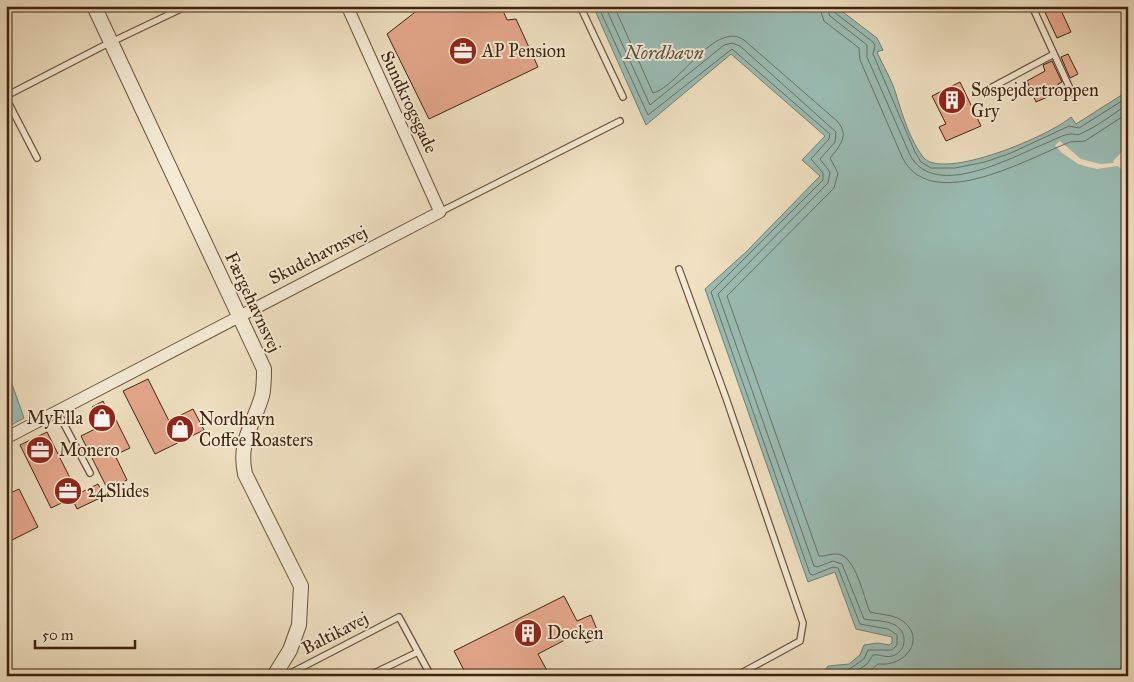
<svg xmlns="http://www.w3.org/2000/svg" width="1134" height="682" font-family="'IM FELL Great Primer',serif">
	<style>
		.water { fill: #9abdb5; stroke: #767f72 }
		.pier { fill: #f0e1c2 }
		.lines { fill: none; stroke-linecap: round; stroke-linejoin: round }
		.shore { stroke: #6d7062; stroke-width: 1 }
		.building { fill: #e6a88d; stroke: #40230e }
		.service-casing { stroke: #6c523b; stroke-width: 8 }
		.minor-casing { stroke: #6c523b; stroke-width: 13 }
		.tertiary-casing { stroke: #6c523b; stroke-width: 16 }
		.service { stroke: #f5ecd7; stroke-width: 5.5 }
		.minor { stroke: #f5ecd7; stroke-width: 11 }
		.tertiary { stroke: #f5ecd7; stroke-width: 14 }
		.labels { text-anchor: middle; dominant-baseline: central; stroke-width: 4; stroke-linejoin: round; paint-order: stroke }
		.poi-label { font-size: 18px; fill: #40230e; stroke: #f5ecd7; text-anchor: start }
		.street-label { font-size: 18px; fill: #40230e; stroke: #f5ecd7 }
		.water-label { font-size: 19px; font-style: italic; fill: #5b5140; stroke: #f5ecd7 }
	</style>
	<rect width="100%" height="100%" fill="#f0e1c2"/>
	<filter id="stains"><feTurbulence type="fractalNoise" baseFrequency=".004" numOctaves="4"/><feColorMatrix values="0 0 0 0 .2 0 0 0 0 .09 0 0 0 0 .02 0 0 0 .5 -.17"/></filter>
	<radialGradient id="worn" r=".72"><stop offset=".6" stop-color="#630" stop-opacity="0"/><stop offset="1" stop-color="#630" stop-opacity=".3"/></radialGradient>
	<path class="water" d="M 593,6 L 835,6 L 877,38 L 883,50 L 877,52 C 883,66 892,80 896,94 C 902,114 910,140 923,157 C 943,182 1053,134 1071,117 L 1076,124 L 1128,91 L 1128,676 L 809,676 L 825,670 L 828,666 L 849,664 L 860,655 L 864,645 L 878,643 L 889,645 L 892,643 L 892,637 L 856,629 L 835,572 L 808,582 L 705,289 L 746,252 L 820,176 L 802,160 L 825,136 L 731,54 L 646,125 Z
		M 6,367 L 24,418 L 6,428 Z"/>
	<path class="pier" d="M 1060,141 L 1081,159 L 1100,164 L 1114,163 L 1113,161 L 1128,146 L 1128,162 L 1121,169 L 1118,166 L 1097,169 L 1088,167 L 1078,164 L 1061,152 L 1055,145 Z"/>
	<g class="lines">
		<path class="shore" d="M 598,6 L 648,115 L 732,49 L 830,134 L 829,139 L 811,159 L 823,173 L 823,180 L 711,292 L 810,574 L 813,575 L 833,567 L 838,568 L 860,624 L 888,629 L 897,635 L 897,645 L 892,650 L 868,650 L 864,659 L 851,668 L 845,671 L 831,671 L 823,676
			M 605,6 L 650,105 L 724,45 L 732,43 L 740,46 L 836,132 L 835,142 L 820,159 L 830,172 L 828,183 L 718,294 L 814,566 L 817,567 L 833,561 L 842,564 L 864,619 C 874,621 886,620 895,625 C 908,632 907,652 892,656 C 885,658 880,654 873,655 L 867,664 L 850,676
			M 614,6 L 653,93 C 679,86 715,20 744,40 L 837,121 C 850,135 840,146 830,158 L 838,173 L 834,188 L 727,296 L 819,556 C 825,557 831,553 838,554 C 856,557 863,596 870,612 C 881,615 894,614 904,622 C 926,640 905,667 878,664 L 864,676
			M 819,6 L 824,21 L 859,48 L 860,60 L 903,159 C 933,214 1029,158 1070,142 L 1085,141 L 1128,113
			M 826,6 L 830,16 L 867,45 L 867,57 L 910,155 C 935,202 1015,155 1049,142 C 1055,139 1065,134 1071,134 C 1075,134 1078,136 1082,133 C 1098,126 1113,114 1128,104
			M 832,6 L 834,12 L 873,42 L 875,46 L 873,54 L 915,152 L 921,162 L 931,168 L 955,168 L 985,162 L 1011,153 L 1069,126 L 1079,128 L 1128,97"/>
	</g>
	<path class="building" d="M 423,6 L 501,6 L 507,20 L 516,19 L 538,67 L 429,119 L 387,34 Z
		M 1042,6 L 1059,6 L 1071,32 L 1057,38 Z
		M 1068,54 L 1078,74 L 1070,78 L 1061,57 Z
		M 1052,61 L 1062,82 L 1058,84 L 1061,91 L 1036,102 L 1027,81 L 1045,71 L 1043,65 Z
		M 960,82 L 981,126 L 946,141 L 939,127 L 946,124 L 932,96 Z
		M 148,379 L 169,421 L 193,409 L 204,430 L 155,454 L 123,391 Z
		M 103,401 L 112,420 L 115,418 L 130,448 L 115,455 L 127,480 L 108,490 L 81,436 L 101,426 L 92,407 Z
		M 47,432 L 78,494 L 98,484 L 104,496 L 77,509 L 72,498 L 51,508 L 20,445 Z
		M 19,489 L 38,527 L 6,543 L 6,495 Z
		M 564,596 L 577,621 L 591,615 L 600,637 L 586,643 L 582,631 L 538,654 L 550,676 L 467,676 L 454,651 Z"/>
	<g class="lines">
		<defs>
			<path id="service" d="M 580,6 L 623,97
				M 1032,6 L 1072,93
				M 983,92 L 1054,54
				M 6,96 L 101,47 L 187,6
				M 6,98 L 37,158
				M 440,212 L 620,121
				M 679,269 L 726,398 L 803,623 L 800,641 L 736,676
				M 57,411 L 90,473
				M 285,676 L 399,617 L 431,676
				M 368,676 L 418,652"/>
			<path id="minor" d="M 6,438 L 440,212 L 347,6"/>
			<path id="tertiary" d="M 94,6 L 264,369 C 264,378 264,388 262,396 C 253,426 238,441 245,474 L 301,586 L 299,625 L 290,650 L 274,676"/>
		</defs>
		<use href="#service" class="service-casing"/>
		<use href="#minor" class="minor-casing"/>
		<use href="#tertiary" class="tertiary-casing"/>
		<use href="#service" class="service"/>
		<use href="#minor" class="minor"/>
		<use href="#tertiary" class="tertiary"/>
	</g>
	<defs>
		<symbol id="office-disc" viewBox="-11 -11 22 22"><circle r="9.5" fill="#8f2418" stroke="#f5ecd7"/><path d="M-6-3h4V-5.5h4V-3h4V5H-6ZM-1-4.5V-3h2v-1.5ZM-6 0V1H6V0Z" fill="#fff"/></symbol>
		<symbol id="building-disc" viewBox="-11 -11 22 22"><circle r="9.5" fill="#8f2418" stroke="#f5ecd7"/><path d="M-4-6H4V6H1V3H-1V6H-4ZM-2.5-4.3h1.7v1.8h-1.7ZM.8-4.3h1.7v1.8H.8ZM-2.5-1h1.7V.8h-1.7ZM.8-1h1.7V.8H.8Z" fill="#fff"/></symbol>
		<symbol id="shop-disc" viewBox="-11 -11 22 22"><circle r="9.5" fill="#8f2418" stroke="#f5ecd7"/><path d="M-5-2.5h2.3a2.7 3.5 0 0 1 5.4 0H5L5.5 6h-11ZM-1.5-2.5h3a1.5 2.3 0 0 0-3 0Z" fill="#fff"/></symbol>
	</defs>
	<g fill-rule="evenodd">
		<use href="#office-disc" x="447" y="35" width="32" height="32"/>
		<use href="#building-disc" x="936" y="84" width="32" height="32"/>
		<use href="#shop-disc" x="86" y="402" width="32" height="32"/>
		<use href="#shop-disc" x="164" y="413" width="32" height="32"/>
		<use href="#office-disc" x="24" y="434" width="32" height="32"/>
		<use href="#office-disc" x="52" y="475" width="32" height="32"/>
		<use href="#building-disc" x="512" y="617" width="32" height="32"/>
	</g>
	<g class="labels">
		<g class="poi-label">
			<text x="482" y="51">AP Pension</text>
			<text x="971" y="90">Søspejdertroppen<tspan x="971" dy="21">Gry</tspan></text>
			<text x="83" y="418" text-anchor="end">MyElla</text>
			<text x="199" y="419">Nordhavn<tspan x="199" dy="21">Coffee Roasters</tspan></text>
			<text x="59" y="450">Monero</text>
			<text x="87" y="491">24Slides</text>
			<text x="547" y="633">Docken</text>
		</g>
		<g class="street-label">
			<text transform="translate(409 102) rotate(65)">Sundkrogsgade</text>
			<text transform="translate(318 255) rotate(-27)">Skudehavnsvej</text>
			<text transform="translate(253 302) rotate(65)">Færgehavnsvej</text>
			<text transform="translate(335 633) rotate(-27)">Baltikavej</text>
		</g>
		<g class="water-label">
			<text x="664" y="52">Nordhavn</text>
		</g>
	</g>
	<rect width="1134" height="682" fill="none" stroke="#f0e1c2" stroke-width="25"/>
	<rect x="8" y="8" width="1119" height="667" fill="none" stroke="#40230e" stroke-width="2.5"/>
	<rect x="12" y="12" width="1109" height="657" fill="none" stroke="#40230e"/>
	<path d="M35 640v8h100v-8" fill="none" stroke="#40230e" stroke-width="2.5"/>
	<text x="42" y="640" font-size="15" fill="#40230e" stroke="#f5ecd7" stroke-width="4" paint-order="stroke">50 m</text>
	<rect width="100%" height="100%" filter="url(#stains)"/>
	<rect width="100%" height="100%" fill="url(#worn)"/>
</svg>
